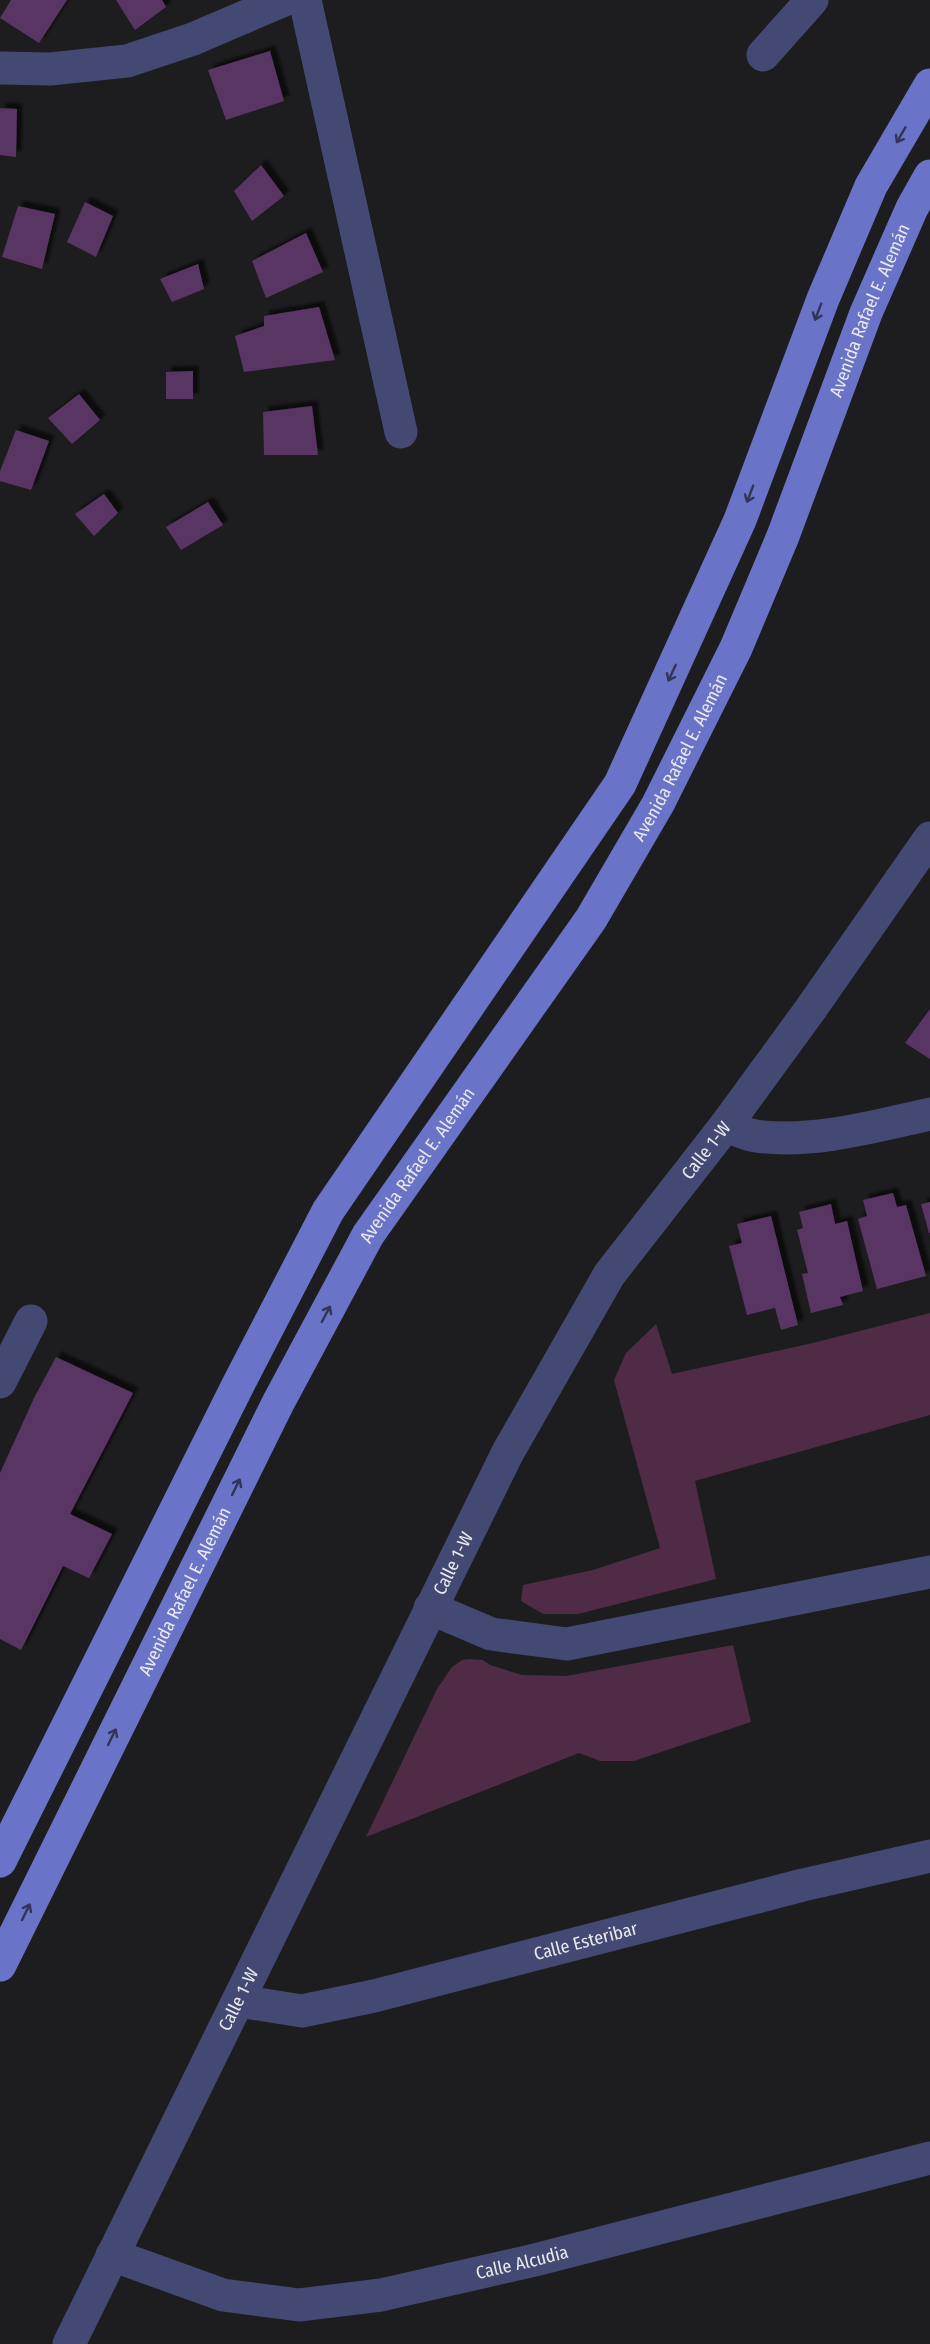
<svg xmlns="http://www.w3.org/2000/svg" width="930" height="2344" font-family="'Fira Sans Condensed',sans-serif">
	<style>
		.green { fill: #502b45 }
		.building { fill: #593464; filter: url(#shadow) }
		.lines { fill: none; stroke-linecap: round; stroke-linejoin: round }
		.minor { stroke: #434972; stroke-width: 33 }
		.major { stroke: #6973c7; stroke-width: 33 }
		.oneway { stroke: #323554 }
		.labels { text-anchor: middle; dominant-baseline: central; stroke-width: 6; stroke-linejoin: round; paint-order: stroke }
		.street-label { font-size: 18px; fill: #eaeaeb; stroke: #141416 }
	</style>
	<defs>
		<filter id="shadow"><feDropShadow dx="5.5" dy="-5.5" stdDeviation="1.5" flood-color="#0009"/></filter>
	</defs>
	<rect width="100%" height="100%" fill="#1d1d1f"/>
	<path class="green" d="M 930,1313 L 930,1415 L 695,1481 L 716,1579 L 578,1614 L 543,1614 L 521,1601 L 523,1585 L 593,1570 L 660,1548 L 614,1380 L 626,1353 L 656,1324 L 672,1374 L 813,1343 Z
		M 733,1645 L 751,1722 L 634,1761 L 600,1761 L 579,1753 L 366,1837 L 437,1689 L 452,1667 L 462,1660 L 470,1659 L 483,1660 L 490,1665 L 522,1675 L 566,1676 Z"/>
	<path class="building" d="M 11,0 L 67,0 L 39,43 L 0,18 Z
		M 116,0 L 162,0 L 166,7 L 135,30 Z
		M 270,51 L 284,101 L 226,120 L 208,70 Z
		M 0,108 L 17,109 L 16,157 L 0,155 Z
		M 261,165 L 284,196 L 252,221 L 234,191 Z
		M 85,202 L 113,216 L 96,257 L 67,242 Z
		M 18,206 L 55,214 L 42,269 L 2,257 Z
		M 306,233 L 323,272 L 266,298 L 252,261 Z
		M 198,264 L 204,289 L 172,302 L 160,279 Z
		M 319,307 L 335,360 L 244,372 L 235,336 L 264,326 L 264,316 Z
		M 193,371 L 193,399 L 166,399 L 166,372 Z
		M 79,394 L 100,420 L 72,444 L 48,418 Z
		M 312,406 L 318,455 L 264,455 L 263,412 Z
		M 16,430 L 49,441 L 31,490 L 0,481 L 0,471 Z
		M 104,494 L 118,513 L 94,536 L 75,514 Z
		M 208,502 L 223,525 L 181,550 L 166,527 Z
		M 930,1009 L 930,1059 L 905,1043 Z
		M 893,1193 L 897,1207 L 906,1205 L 926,1276 L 877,1289 L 858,1219 L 867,1216 L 863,1200 Z
		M 930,1202 L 930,1233 L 929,1233 L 921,1204 Z
		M 831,1204 L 835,1224 L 847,1221 L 863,1291 L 840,1297 L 843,1305 L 811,1313 L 802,1274 L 808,1273 L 797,1230 L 803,1228 L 799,1212 Z
		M 771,1216 L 798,1325 L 781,1330 L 775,1308 L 747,1315 L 729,1246 L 742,1243 L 737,1224 Z
		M 56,1357 L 133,1393 L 70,1514 L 112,1534 L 89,1578 L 63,1566 L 21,1650 L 0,1639 L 0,1473 L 34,1398 Z"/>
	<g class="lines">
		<g class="minor">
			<path d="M 305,0 L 401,432"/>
			<path d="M 763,55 L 812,0"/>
			<path d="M 0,68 L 50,69 L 127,61 L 193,39 L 284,0"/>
			<path d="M 726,1125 C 735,1129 746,1135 756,1136 C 812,1144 876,1126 930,1114"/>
			<path d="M 0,1382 L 31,1321"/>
			<path d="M 430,1608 L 491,1634 L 567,1644 L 930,1572"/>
			<path id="s1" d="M 239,2001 L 302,2011 L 374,1996 L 803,1885 L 930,1856"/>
			<path id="s2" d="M 112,2255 L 223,2295 L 299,2305 L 381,2295 L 535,2260 L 930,2158"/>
			<path id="s3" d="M 69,2344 L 508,1452 L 609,1275 L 726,1125 L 810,1010 L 930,838"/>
		</g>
		<g class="major">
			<path d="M 0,1861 L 239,1383 L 328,1211 L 620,784 L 740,520 L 823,299 L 871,186 L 930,85"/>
			<path id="s4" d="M 0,1965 L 278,1403 L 368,1235 L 591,919 L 658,804 L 736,648 L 783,536 L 866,313 L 912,208 L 930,176"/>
		</g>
	</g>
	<defs><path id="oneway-shaft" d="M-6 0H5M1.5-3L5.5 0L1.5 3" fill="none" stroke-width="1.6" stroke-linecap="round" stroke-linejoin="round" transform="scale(1.5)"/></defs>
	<g class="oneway">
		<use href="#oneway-shaft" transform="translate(901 135) rotate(120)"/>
		<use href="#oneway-shaft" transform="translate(818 312) rotate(111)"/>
		<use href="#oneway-shaft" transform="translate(750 494) rotate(111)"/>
		<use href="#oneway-shaft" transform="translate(672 673) rotate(115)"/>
		<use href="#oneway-shaft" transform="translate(326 1314) rotate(-62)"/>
		<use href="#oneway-shaft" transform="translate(236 1487) rotate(-64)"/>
		<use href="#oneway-shaft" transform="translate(112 1737) rotate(-64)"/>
		<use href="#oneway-shaft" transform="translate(26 1912) rotate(-64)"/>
	</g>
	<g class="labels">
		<g class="street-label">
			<text stroke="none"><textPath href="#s4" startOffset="1875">Avenida Rafael E. Alemán</textPath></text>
			<text stroke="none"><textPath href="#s4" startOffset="1389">Avenida Rafael E. Alemán</textPath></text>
			<text stroke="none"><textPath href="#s3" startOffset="1356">Calle 1-W</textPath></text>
			<text stroke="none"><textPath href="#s4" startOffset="903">Avenida Rafael E. Alemán</textPath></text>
			<text stroke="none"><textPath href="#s3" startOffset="870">Calle 1-W</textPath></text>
			<text stroke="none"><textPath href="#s4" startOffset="417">Avenida Rafael E. Alemán</textPath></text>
			<text stroke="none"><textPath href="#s1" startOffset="356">Calle Esteribar</textPath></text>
			<text stroke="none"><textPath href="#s3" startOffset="384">Calle 1-W</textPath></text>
			<text stroke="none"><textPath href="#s2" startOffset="422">Calle Alcudia</textPath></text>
		</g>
	</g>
</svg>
